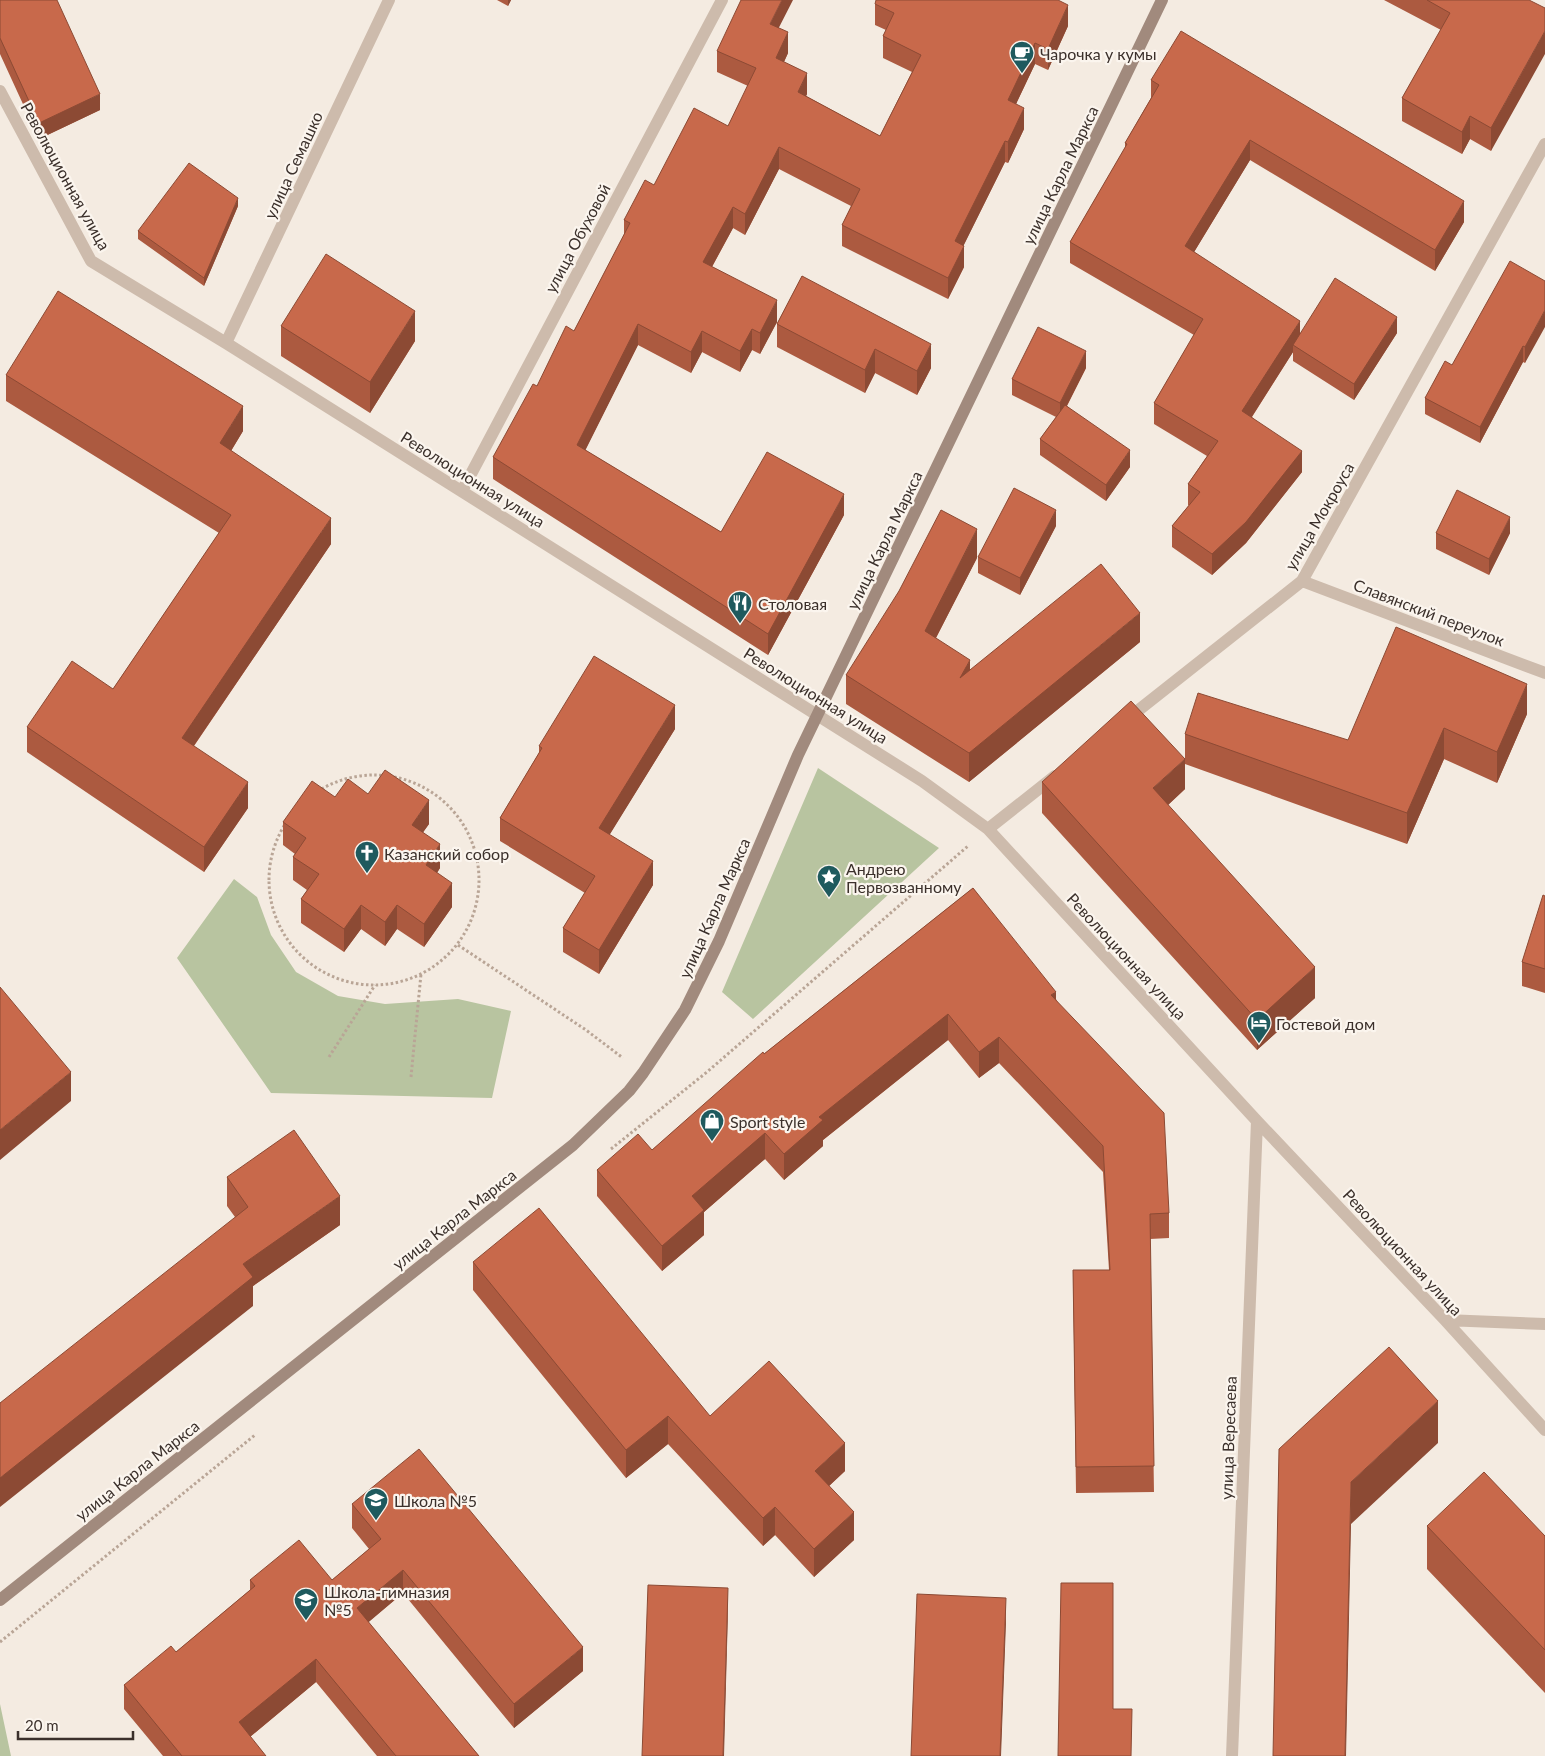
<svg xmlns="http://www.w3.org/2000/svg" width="1545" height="1756" font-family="Lato,sans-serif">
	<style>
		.green { fill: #b8c4a0 }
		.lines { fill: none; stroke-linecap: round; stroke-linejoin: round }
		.path { stroke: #b9a596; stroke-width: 3; stroke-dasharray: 2.5 2.5; stroke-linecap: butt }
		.minor { stroke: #cdbbac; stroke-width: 12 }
		.secondary { stroke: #a18a7d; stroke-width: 12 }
		.wall { fill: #ac5a40 }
		.shaded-wall { fill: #8c4a34 }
		.building { fill: #c8694b; stroke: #8c4a34 }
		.labels { text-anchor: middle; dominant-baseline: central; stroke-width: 4.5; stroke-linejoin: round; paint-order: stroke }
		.poi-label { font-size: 16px; fill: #3b302b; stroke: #fbf5ee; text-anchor: start }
		.street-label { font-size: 16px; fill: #3b302b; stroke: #fbf5ee }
	</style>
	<rect width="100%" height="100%" fill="#f4ebe1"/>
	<path class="green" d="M 818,768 L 939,848 L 753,1019 L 722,992 Z
		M 234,879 L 257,897 L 271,935 L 296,972 L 338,996 L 385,1004 L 458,999 L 511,1011 L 492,1098 L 271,1093 L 177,958 Z
		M 0,1704 L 11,1756 L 0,1756 Z"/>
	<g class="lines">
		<path class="path" d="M269 880a105 105 0 1 1 210 0a105 105 0 1 1-210 0Z
			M 458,945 L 586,1030 L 623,1058
			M 329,1057 L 375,985
			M 411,1077 L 421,974
			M 611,1149 L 707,1072 L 968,846
			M 0,1642 L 255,1435"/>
		<path class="minor" d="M 0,91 L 91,261 L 226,343 L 922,781 L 988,829 L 1257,1121 L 1445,1320 L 1545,1430
			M 226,343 L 389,0
			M 462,491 L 722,0
			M 1302,581 L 1545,673
			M 1126,720 L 1302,581 L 1545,144
			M 988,829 L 1055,776
			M 1445,1320 L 1545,1324
			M 1232,1756 L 1257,1121"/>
		<path class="secondary" d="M 0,1600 L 573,1145 L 629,1091 L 643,1073 L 685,1010 L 719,941 L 798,755 L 1162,0"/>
	</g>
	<path class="wall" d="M 0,0 L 100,110 L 39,139 L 0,54 Z
		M 497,0 L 511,0 L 508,6 Z
		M 1384,0 L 1529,0 L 1491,151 L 1470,139 L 1462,154 L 1402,121 L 1402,98 L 1441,30 Z
		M 875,4 L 1068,26 L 1048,70 L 1035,64 L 1016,104 L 1024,129 L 1008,163 L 1005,162 L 963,246 L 964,267 L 948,299 L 842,246 L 842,225 L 851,206 L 779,169 L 745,235 L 733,228 L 712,267 L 777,322 L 760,354 L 752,350 L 740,372 L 702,352 L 691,373 L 638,345 L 585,450 L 721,532 L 844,515 L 768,655 L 493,479 L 493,457 L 537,386 L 574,331 L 624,235 L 624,220 L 654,185 L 728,126 L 748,86 L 717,72 L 717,51 L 779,28 L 788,53 L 784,62 L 807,94 L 806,96 L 880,136 L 912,72 L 883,58 L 883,36 L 886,30 L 875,25 Z
		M 1151,80 L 1464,222 L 1435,271 L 1250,160 L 1194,252 L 1300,333 L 1397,333 L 1354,400 L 1293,361 L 1293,352 L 1252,417 L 1302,472 L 1246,543 L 1212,575 L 1172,547 L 1172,526 L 1189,505 L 1188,505 L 1188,484 L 1207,456 L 1154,424 L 1154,403 L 1194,335 L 1070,263 L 1070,242 L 1125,148 L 1125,143 L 1151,98 Z
		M 238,206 L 204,286 L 138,239 L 138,231 Z
		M 802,276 L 931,368 L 917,395 L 875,373 L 865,393 L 777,347 L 777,324 Z
		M 1545,281 L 1525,363 L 1523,362 L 1480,443 L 1425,414 L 1425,398 L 1452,365 Z
		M 281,326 L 415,341 L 370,413 L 281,356 Z
		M 1086,368 L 1067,406 L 1130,467 L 1106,501 L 1040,455 L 1040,439 L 1056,417 L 1012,395 L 1012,379 Z
		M 6,375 L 243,431 L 231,451 L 331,544 L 194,746 L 248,808 L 204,872 L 27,752 L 27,727 L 113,689 L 219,533 L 6,401 Z
		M 1056,526 L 1020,595 L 978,573 L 978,557 Z
		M 1436,533 L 1510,533 L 1489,575 L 1436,549 Z
		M 977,558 L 936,638 L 970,670 L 1140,642 L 969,782 L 846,704 L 846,675 Z
		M 1527,714 L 1497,783 L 1444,759 L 1407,844 L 1185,764 L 1185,734 L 1348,740 Z
		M 675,729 L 609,835 L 653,885 L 599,974 L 563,952 L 563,928 L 585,893 L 500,841 L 500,818 L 539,753 L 539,746 Z
		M 1042,782 L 1185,789 L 1168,805 L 1315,998 L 1257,1050 L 1042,813 Z
		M 368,794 L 429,824 L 423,832 L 440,868 L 437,873 L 452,907 L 424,947 L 397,929 L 385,946 L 361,929 L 344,952 L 301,923 L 301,899 L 307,890 L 293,880 L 293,857 L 295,854 L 283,845 L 283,822 Z
		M 973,888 L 1056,999 L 1169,1213 L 1169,1238 L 1150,1239 L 1154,1492 L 1076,1493 L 1073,1270 L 1109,1270 L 1103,1172 L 999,1063 L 979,1078 L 948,1040 L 823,1140 L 823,1146 L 784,1180 L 765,1159 L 704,1212 L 704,1235 L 662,1271 L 597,1196 L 597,1170 L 652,1150 L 764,1054 Z
		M 1545,896 L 1545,993 L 1522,986 L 1522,962 Z
		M 227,1177 L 340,1225 L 253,1286 L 253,1306 L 235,1217 L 227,1206 Z
		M 473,1262 L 710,1416 L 845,1471 L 829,1486 L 854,1540 L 814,1577 L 775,1535 L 763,1546 L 668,1444 L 626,1478 L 473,1290 Z
		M 352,1504 L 583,1671 L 514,1728 L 403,1593 L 368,1622 L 479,1756 L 377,1756 L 316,1682 L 250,1737 L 266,1756 L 163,1756 L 124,1709 L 124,1685 L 176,1652 L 250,1590 L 250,1580 L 332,1580 L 369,1549 L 352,1528 Z
		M 1427,1526 L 1545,1536 L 1545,1693 L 1427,1569 Z"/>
	<path class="shaded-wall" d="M 508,0 L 511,0 L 508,6 Z
		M 782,0 L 793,0 L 770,45 L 770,24 Z
		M 1068,5 L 1068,26 L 1048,70 L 1048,49 Z
		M 1545,31 L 1545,54 L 1491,151 L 1491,128 Z
		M 788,32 L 788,53 L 776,79 L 776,58 Z
		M 1035,43 L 1035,64 L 1008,121 L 1008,100 Z
		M 807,73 L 807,94 L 798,113 L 798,92 Z
		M 100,94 L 100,110 L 39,139 L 39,123 Z
		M 1024,108 L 1024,129 L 1008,163 L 1008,142 Z
		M 1470,116 L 1470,139 L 1462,154 L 1462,132 Z
		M 1250,140 L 1250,160 L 1185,267 L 1185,246 Z
		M 1005,141 L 1005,162 L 955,263 L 955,241 Z
		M 779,147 L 779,169 L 745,235 L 745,214 Z
		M 238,198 L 238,206 L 204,286 L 204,278 Z
		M 1464,201 L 1464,222 L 1435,271 L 1435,250 Z
		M 733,207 L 733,228 L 703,283 L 703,262 Z
		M 964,246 L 964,267 L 948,299 L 948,278 Z
		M 777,300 L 777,322 L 760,354 L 760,333 Z
		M 1545,310 L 1545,327 L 1525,363 L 1525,347 Z
		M 415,311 L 415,341 L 370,413 L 370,382 Z
		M 1397,317 L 1397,333 L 1354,400 L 1354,384 Z
		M 1300,321 L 1300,341 L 1293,345 L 1293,352 L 1242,432 L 1242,411 Z
		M 638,324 L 638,345 L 577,467 L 577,445 Z
		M 752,329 L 752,350 L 740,372 L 740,351 Z
		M 702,331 L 702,352 L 691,373 L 691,352 Z
		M 931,344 L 931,368 L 917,395 L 917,371 Z
		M 1523,346 L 1523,362 L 1480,443 L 1480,427 Z
		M 875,349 L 875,373 L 865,393 L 865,370 Z
		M 1086,351 L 1086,368 L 1060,419 L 1060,403 Z
		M 243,406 L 243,431 L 220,469 L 220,443 Z
		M 1130,450 L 1130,467 L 1106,501 L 1106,485 Z
		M 1302,451 L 1302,472 L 1246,543 L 1212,575 L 1212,554 Z
		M 844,494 L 844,515 L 768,655 L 768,634 Z
		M 1056,510 L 1056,526 L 1020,595 L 1020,578 Z
		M 1510,517 L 1510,533 L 1489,575 L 1489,559 Z
		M 331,518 L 331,544 L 182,763 L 182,738 Z
		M 977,529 L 977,558 L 925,659 L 925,631 Z
		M 1140,613 L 1140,642 L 969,782 L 969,753 Z
		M 970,660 L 970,688 L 960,678 Z
		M 1527,684 L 1527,714 L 1497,783 L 1497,752 Z
		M 675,705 L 675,729 L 599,852 L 599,828 Z
		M 1444,728 L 1444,759 L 1407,844 L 1407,813 Z
		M 1185,759 L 1185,789 L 1153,819 L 1153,788 Z
		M 248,782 L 248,808 L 204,872 L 204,847 Z
		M 429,800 L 429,824 L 412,848 L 412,825 Z
		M 440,844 L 440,868 L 426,889 L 426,865 Z
		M 653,861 L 653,885 L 599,974 L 599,950 Z
		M 452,883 L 452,907 L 424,947 L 424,924 Z
		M 361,905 L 361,929 L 344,952 L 344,929 Z
		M 397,905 L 397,929 L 385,946 L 385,922 Z
		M 1315,967 L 1315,998 L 1257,1050 L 1257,1020 Z
		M 1056,992 L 1056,1018 L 1051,995 Z
		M 948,1014 L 948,1040 L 823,1140 L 823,1146 L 784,1180 L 784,1154 L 819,1117 Z
		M 999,1037 L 999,1063 L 979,1078 L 979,1052 Z
		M 71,1072 L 71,1101 L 0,1160 L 0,1130 Z
		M 765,1133 L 765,1159 L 704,1212 L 704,1235 L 662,1271 L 662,1246 L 692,1196 Z
		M 340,1196 L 340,1225 L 253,1286 L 253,1306 L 0,1507 L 0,1478 L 243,1264 Z
		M 1438,1401 L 1438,1443 L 1351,1524 L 1346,1756 L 1345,1756 L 1351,1482 Z
		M 668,1416 L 668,1444 L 626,1478 L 626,1450 Z
		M 845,1443 L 845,1471 L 815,1499 L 815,1471 Z
		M 775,1507 L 775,1535 L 763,1546 L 763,1518 Z
		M 854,1512 L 854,1540 L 814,1577 L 814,1549 Z
		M 403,1570 L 403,1593 L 357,1632 L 357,1608 Z
		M 728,1588 L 728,1611 L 724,1756 L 723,1756 Z
		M 1006,1598 L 1006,1622 L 1001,1756 L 1000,1756 Z
		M 583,1647 L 583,1671 L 514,1728 L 514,1704 Z
		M 316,1659 L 316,1682 L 239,1746 L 239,1722 Z"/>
	<path class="building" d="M 0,0 L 57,0 L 100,94 L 39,123 L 0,38 Z
		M 741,0 L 782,0 L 770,24 L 788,32 L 776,58 L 807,73 L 798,92 L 880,136 L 921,55 L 883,36 L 894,13 L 875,4 L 876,0 L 1058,0 L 1068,5 L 1048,49 L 1035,43 L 1008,100 L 1024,108 L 1008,142 L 1005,141 L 955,241 L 964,246 L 948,278 L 842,225 L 860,189 L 779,147 L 745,214 L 733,207 L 703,262 L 777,300 L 760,333 L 752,329 L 740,351 L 702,331 L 691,352 L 638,324 L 577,445 L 721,532 L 767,452 L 844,494 L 768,634 L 493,457 L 533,384 L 537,386 L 566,326 L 574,331 L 630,223 L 624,220 L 645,180 L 654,185 L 694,108 L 728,126 L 756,68 L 717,51 Z
		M 1427,0 L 1529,0 L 1545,8 L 1545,31 L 1491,128 L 1470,116 L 1462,132 L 1402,98 L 1450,13 Z
		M 1181,31 L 1464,201 L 1435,250 L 1250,140 L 1185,246 L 1300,321 L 1242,411 L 1302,451 L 1246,522 L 1212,554 L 1172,526 L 1200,492 L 1188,484 L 1218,441 L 1154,403 L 1203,319 L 1070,242 L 1127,144 L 1125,143 L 1159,85 L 1151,80 Z
		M 189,163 L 238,198 L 204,278 L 138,231 Z
		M 326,254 L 415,311 L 370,382 L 281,326 Z
		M 1510,261 L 1545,281 L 1545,310 L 1525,347 L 1523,346 L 1480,427 L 1425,398 L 1445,361 L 1452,365 Z
		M 802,276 L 931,344 L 917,371 L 875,349 L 865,370 L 777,324 Z
		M 1335,278 L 1397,317 L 1354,384 L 1293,345 Z
		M 58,291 L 243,406 L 220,443 L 331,518 L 182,738 L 248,782 L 204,847 L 27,727 L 72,661 L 113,689 L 231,515 L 6,375 Z
		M 1038,327 L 1086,351 L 1060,403 L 1012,379 Z
		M 1065,405 L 1130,450 L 1106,485 L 1040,439 Z
		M 1014,488 L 1056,510 L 1020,578 L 978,557 Z
		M 1457,490 L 1510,517 L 1489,559 L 1436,533 Z
		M 941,510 L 977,529 L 925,631 L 970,660 L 960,678 L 1101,564 L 1140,613 L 969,753 L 846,675 L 899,591 Z
		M 1396,627 L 1527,684 L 1497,752 L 1444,728 L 1407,813 L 1185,734 L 1198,693 L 1348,740 Z
		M 594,656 L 675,705 L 599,828 L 653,861 L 599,950 L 563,928 L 595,876 L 500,818 L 542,748 L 539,746 Z
		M 1131,701 L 1185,759 L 1153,788 L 1315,967 L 1257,1020 L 1042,782 Z
		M 385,770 L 429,800 L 412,825 L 440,844 L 426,865 L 452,883 L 424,924 L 397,905 L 385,922 L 361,905 L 344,929 L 301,899 L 319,874 L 293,857 L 306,838 L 283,822 L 312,781 L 335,797 L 348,779 L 368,794 Z
		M 973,888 L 1056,992 L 1051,995 L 1164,1113 L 1169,1213 L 1150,1214 L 1154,1466 L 1076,1467 L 1073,1270 L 1110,1270 L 1103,1146 L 999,1037 L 979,1052 L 948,1014 L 819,1117 L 823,1120 L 784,1154 L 765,1133 L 692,1196 L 704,1210 L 662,1246 L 597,1170 L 638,1134 L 652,1150 L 763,1052 L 764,1054 Z
		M 1543,895 L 1545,896 L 1545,969 L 1522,962 Z
		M 0,987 L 71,1072 L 0,1130 Z
		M 294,1130 L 340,1196 L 243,1264 L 253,1277 L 0,1478 L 0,1403 L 248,1207 L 227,1177 Z
		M 539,1208 L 710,1416 L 769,1361 L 845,1443 L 815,1471 L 854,1512 L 814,1549 L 775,1507 L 763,1518 L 668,1416 L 626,1450 L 473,1262 Z
		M 1389,1347 L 1438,1401 L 1351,1482 L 1345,1756 L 1273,1756 L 1279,1449 Z
		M 419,1449 L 583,1647 L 514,1704 L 403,1570 L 357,1608 L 479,1756 L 396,1756 L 316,1659 L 239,1722 L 266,1756 L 182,1756 L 124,1685 L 171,1646 L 176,1652 L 255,1586 L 250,1580 L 299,1540 L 332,1580 L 381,1539 L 352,1504 Z
		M 1484,1472 L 1545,1536 L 1545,1650 L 1427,1526 Z
		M 1061,1583 L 1113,1583 L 1113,1709 L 1132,1709 L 1131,1756 L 1058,1756 Z
		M 648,1585 L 728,1588 L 723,1756 L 642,1756 Z
		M 917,1594 L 1006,1598 L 1000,1756 L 911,1756 Z"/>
	<defs>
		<symbol id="cafe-pin" viewBox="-11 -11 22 30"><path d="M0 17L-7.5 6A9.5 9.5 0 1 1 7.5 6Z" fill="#1f5a5e" stroke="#fbf5ee"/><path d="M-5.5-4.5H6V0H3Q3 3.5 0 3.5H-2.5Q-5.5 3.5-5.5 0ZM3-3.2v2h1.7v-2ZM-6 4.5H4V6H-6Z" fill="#fff"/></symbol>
		<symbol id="restaurant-pin" viewBox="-11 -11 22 30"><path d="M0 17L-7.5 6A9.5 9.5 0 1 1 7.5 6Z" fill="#1f5a5e" stroke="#fbf5ee"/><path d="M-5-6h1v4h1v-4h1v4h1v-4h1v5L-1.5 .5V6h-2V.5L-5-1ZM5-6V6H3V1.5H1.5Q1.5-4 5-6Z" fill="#fff"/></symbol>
		<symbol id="church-pin" viewBox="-11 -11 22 30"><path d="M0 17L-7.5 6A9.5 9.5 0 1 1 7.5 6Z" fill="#1f5a5e" stroke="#fbf5ee"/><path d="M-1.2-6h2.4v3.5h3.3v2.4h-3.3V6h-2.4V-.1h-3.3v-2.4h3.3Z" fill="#fff"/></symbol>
		<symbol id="sight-pin" viewBox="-11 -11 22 30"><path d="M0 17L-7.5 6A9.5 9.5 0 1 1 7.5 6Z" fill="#1f5a5e" stroke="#fbf5ee"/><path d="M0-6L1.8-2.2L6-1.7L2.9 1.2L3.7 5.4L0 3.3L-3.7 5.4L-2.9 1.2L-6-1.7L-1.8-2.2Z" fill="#fff"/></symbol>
		<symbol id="hotel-pin" viewBox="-11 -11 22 30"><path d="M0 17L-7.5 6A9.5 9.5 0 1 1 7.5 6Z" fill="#1f5a5e" stroke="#fbf5ee"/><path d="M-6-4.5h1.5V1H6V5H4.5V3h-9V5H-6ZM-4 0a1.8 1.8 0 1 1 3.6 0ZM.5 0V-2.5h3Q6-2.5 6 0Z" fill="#fff"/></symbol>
		<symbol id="shop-pin" viewBox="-11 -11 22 30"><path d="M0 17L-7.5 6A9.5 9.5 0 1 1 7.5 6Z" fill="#1f5a5e" stroke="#fbf5ee"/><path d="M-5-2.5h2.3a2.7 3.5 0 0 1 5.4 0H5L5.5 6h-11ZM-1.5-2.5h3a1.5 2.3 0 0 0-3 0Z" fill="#fff"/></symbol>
		<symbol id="school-pin" viewBox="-11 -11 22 30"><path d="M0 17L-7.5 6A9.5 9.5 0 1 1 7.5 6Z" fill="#1f5a5e" stroke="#fbf5ee"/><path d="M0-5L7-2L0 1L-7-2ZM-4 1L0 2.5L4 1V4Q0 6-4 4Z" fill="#fff"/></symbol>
	</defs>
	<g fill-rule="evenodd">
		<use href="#cafe-pin" x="1008" y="39" width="28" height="38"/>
		<use href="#restaurant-pin" x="726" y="589" width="28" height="38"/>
		<use href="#church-pin" x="353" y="839" width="28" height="38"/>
		<use href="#sight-pin" x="815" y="863" width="28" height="38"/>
		<use href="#hotel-pin" x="1245" y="1009" width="28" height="38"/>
		<use href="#shop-pin" x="698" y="1107" width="28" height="38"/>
		<use href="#school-pin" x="362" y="1486" width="28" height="38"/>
		<use href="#school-pin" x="292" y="1586" width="28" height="38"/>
	</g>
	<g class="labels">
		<g class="poi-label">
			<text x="1040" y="53">Чарочка у кумы</text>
			<text x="758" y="603">Столовая</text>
			<text x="384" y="853">Казанский собор</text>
			<text x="846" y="868">Андрею<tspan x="846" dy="18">Первозванному</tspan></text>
			<text x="1276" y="1023">Гостевой дом</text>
			<text x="730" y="1121">Sport style</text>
			<text x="394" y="1500">Школа №5</text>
			<text x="324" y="1591">Школа-гимназия<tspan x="324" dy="18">№5</tspan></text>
		</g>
		<g class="street-label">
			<text transform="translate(293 165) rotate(-65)">улица Семашко</text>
			<text transform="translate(1060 175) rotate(-64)">улица Карла Маркса</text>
			<text transform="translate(66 176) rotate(61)">Революционная улица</text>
			<text transform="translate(577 238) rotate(-62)">улица Обуховой</text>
			<text transform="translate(473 479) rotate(32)">Революционная улица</text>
			<text transform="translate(1319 516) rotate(-60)">улица Мокроуса</text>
			<text transform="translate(884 540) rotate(-64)">улица Карла Маркса</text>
			<text transform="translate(1429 612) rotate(21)">Славянский переулок</text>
			<text transform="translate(816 695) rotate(32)">Революционная улица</text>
			<text transform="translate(714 908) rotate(-66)">улица Карла Маркса</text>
			<text transform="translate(1127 956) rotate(47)">Революционная улица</text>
			<text transform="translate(454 1219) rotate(-38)">улица Карла Маркса</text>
			<text transform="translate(1403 1252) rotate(47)">Революционная улица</text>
			<text transform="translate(1228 1438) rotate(-88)">улица Вересаева</text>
			<text transform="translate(137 1470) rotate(-38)">улица Карла Маркса</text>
		</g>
	</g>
	<path d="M18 1731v8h115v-8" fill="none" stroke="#3b302b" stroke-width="2.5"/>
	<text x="25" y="1731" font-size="15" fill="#3b302b" stroke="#fbf5ee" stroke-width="4" paint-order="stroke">20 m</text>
</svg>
